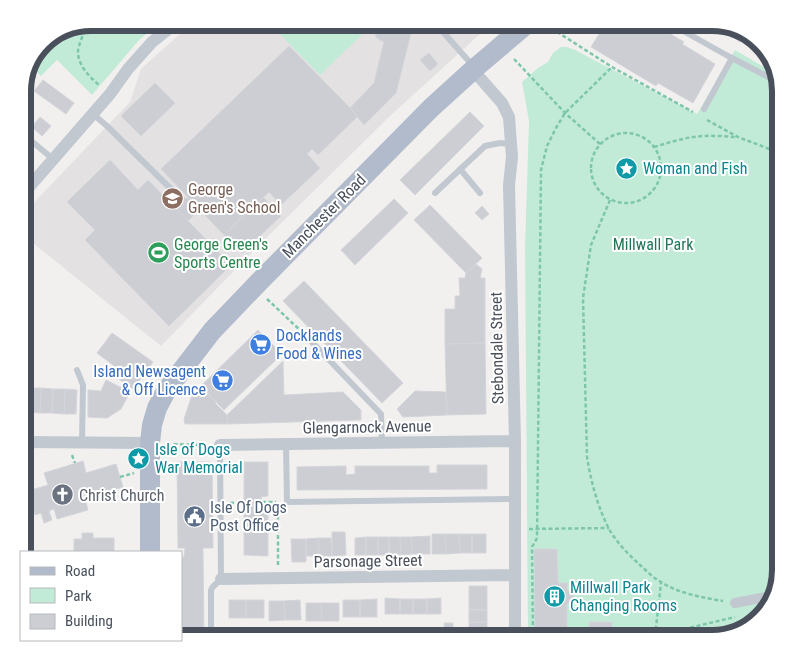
<svg xmlns="http://www.w3.org/2000/svg" width="803" height="661" font-family="'Roboto Condensed',sans-serif">
	<style>
		.education { fill: #e3e1e1 }
		.green { fill: #c2ebd7 }
		.building { fill: #cdced3; stroke: #d4d5da }
		.lines { fill: none; stroke-linecap: round; stroke-linejoin: round }
		.path { stroke: #7dc6ac; stroke-width: 2.5; stroke-dasharray: 4 2.5; stroke-linecap: butt }
		.service { stroke: #c1c8d0; stroke-width: 6 }
		.pedestrian { stroke: #c1c8d0; stroke-width: 10 }
		.minor { stroke: #c1c8d0; stroke-width: 12 }
		.primary { stroke: #b1bbcc; stroke-width: 20 }
		.labels { text-anchor: middle; dominant-baseline: central; stroke-width: 4; stroke-linejoin: round; paint-order: stroke }
		.culture-label { font-size: 16px; fill: #0d838f; stroke: #fff; text-anchor: start }
		.education-label { font-size: 16px; fill: #785e54; stroke: #fff; text-anchor: start }
		.street-label { font-size: 16px; fill: #49505b; stroke: #fff }
		.leisure-label { font-size: 16px; fill: #27864d; stroke: #fff; text-anchor: start }
		.park-label { font-size: 16px; fill: #1f7757; stroke: #fff }
		.shop-label { font-size: 16px; fill: #366cbe; stroke: #fff; text-anchor: start }
		.worship-label { font-size: 16px; fill: #5b616d; stroke: #fff; text-anchor: start }
		.service-label { font-size: 16px; fill: #4e5e75; stroke: #fff; text-anchor: start }
		.rim { fill: none; stroke: #49505b; stroke-width: 6 }
	</style>
	<rect width="100%" height="100%" fill="#f2f0ef"/>
	<path class="education" d="M 192,23 L 492,23 L 390,116 L 260,244 L 161,346 L 23,235 L 23,214 L 130,102 L 141,69 Z"/>
	<path class="green" d="M 91,23 L 161,23 L 140,39 L 92,95 L 57,60 L 41,76 L 32,67 L 46,40 Z
		M 269,23 L 374,23 L 320,75 Z
		M 561,47 L 567,47 L 575,50 L 697,114 L 735,50 L 772,72 L 780,91 L 780,574 L 763,615 L 712,638 L 528,638 L 525,247 L 529,121 L 522,82 L 538,68 L 548,62 L 553,53 Z"/>
	<path class="building" d="M 606,23 L 652,23 L 684,42 L 682,44 L 715,64 L 693,103 L 658,83 L 656,86 L 591,47 Z
		M 713,23 L 744,35 L 745,35 L 740,42 Z
		M 380,26 L 411,33 L 396,93 L 364,125 L 350,108 L 374,83 L 384,42 L 377,38 L 373,30 Z
		M 289,46 L 358,116 L 318,155 L 312,149 L 307,154 L 320,168 L 281,205 L 269,192 L 224,235 L 161,169 Z
		M 429,53 L 438,64 L 430,71 L 420,60 Z
		M 43,80 L 74,103 L 66,114 L 34,91 Z
		M 155,83 L 175,103 L 141,136 L 121,116 Z
		M 27,107 L 32,111 L 25,119 L 23,117 L 23,112 Z
		M 470,112 L 484,126 L 415,195 L 400,180 Z
		M 40,117 L 51,126 L 42,136 L 32,127 Z
		M 23,144 L 31,151 L 23,161 Z
		M 110,160 L 138,190 L 148,180 L 231,265 L 169,326 L 85,240 L 95,230 L 67,202 Z
		M 263,197 L 281,216 L 242,253 L 224,235 Z
		M 189,198 L 200,209 L 188,221 L 167,199 Z
		M 394,199 L 408,213 L 355,265 L 341,250 Z
		M 430,205 L 482,258 L 466,273 L 414,220 Z
		M 482,206 L 489,214 L 482,220 L 475,213 Z
		M 476,264 L 482,269 L 480,278 L 485,278 L 485,343 L 445,344 L 445,309 L 455,309 L 455,296 L 460,296 L 459,278 L 465,278 L 466,273 Z
		M 304,281 L 403,383 L 382,403 L 283,301 Z
		M 258,330 L 282,354 L 224,410 L 201,386 Z
		M 112,333 L 153,362 L 133,389 L 112,374 L 117,368 L 97,353 Z
		M 485,343 L 486,414 L 447,415 L 445,344 Z
		M 283,361 L 284,395 L 343,392 L 361,410 L 361,420 L 228,424 L 227,415 Z
		M 106,380 L 130,392 L 121,409 L 107,418 L 88,417 L 88,390 L 101,391 Z
		M 201,386 L 216,402 L 215,403 L 227,415 L 228,424 L 185,424 L 184,419 L 192,395 Z
		M 23,388 L 29,388 L 28,412 L 23,412 Z
		M 29,388 L 41,388 L 40,413 L 28,412 Z
		M 41,388 L 53,389 L 52,413 L 40,413 Z
		M 53,389 L 65,389 L 64,414 L 52,413 Z
		M 65,389 L 77,390 L 76,414 L 64,414 Z
		M 415,391 L 446,392 L 447,415 L 403,417 L 397,409 Z
		M 83,461 L 86,473 L 116,464 L 123,487 L 85,499 L 88,510 L 57,519 L 54,509 L 49,511 L 52,520 L 44,523 L 41,513 L 35,515 L 28,491 L 48,485 L 44,473 Z
		M 177,462 L 212,462 L 213,548 L 203,548 L 204,638 L 186,638 L 186,630 L 181,630 L 181,557 L 184,557 L 185,548 L 178,548 Z
		M 244,462 L 268,462 L 268,496 L 261,497 L 262,506 L 268,506 L 268,556 L 244,555 Z
		M 437,465 L 487,465 L 487,489 L 297,490 L 297,467 L 346,466 L 346,475 L 355,474 L 355,466 L 429,466 L 429,473 L 437,473 Z
		M 332,532 L 345,532 L 346,555 L 332,556 Z
		M 82,533 L 93,533 L 93,538 L 114,538 L 114,552 L 74,552 L 74,539 L 82,539 Z
		M 432,534 L 445,534 L 446,554 L 432,554 Z
		M 445,534 L 459,534 L 460,553 L 446,554 Z
		M 459,534 L 472,534 L 472,553 L 460,553 Z
		M 472,534 L 486,534 L 486,553 L 472,553 Z
		M 430,536 L 430,554 L 412,554 L 411,537 Z
		M 366,537 L 366,555 L 355,555 L 355,538 Z
		M 366,537 L 378,537 L 378,555 L 366,555 Z
		M 378,537 L 389,537 L 389,555 L 378,555 Z
		M 389,537 L 400,537 L 401,555 L 389,555 Z
		M 400,537 L 411,537 L 412,554 L 401,555 Z
		M 318,538 L 319,556 L 306,556 L 306,539 Z
		M 318,538 L 331,538 L 332,556 L 319,556 Z
		M 291,539 L 306,539 L 306,562 L 292,562 Z
		M 534,549 L 557,549 L 558,583 L 568,583 L 567,590 L 574,590 L 574,603 L 567,604 L 567,638 L 535,638 Z
		M 469,586 L 487,586 L 487,610 L 469,610 Z
		M 385,598 L 400,599 L 400,614 L 385,614 Z
		M 441,598 L 441,614 L 427,614 L 427,599 Z
		M 377,599 L 377,617 L 360,617 L 360,600 Z
		M 400,599 L 413,599 L 413,614 L 400,614 Z
		M 413,599 L 427,599 L 427,614 L 413,614 Z
		M 229,600 L 246,600 L 246,618 L 229,618 Z
		M 246,600 L 264,600 L 264,618 L 246,618 Z
		M 300,600 L 301,620 L 285,620 L 284,601 Z
		M 343,600 L 360,600 L 360,617 L 343,617 Z
		M 269,601 L 284,601 L 285,620 L 269,621 Z
		M 306,603 L 321,603 L 322,621 L 306,621 Z
		M 321,603 L 339,603 L 339,621 L 322,621 Z
		M 469,610 L 487,610 L 487,622 L 469,622 Z
		M 469,622 L 487,622 L 487,634 L 469,635 Z
		M 589,622 L 612,622 L 612,630 L 651,629 L 641,638 L 567,638 L 567,630 L 589,630 Z
		M 444,623 L 453,623 L 453,634 L 445,634 Z
		M 487,634 L 487,638 L 469,638 L 469,635 Z"/>
	<g class="lines">
		<path class="path" d="M 554,23 L 551,28 L 612,67 L 693,112
			M 87,24 C 85,31 78,45 78,52 C 78,66 90,77 100,86
			M 514,59 L 565,113 L 600,144
			M 707,120 L 738,137 L 780,153
			M591 168a35 35 0 1 1 70 0a35 35 0 1 1-70 0Z
			M 654,147 C 667,143 680,139 693,137 C 707,135 722,136 736,137
			M 610,200 L 591,245 L 583,298 L 587,457 C 591,481 597,505 608,527 C 615,541 628,554 640,565 C 647,571 653,578 661,582 C 677,593 704,598 723,601
			M 267,299 L 302,332
			M 167,444 L 206,445
			M 72,455 L 75,463
			M 120,477 L 134,473
			M 262,502 L 276,502
			M 230,503 L 244,502
			M 278,509 L 278,566
			M 529,529 L 609,528
			M 655,636 L 661,583
			M 533,638 L 532,547 L 537,538 L 541,170 L 547,146 L 556,128 L 565,113 L 612,67
			M 653,638 L 655,636 L 735,617"/>
		<path class="service" d="M 435,23 L 474,67
			M 669,23 L 728,56 L 776,81
			M 23,88 L 33,76
			M 704,109 L 732,58
			M 93,114 L 107,126 L 172,190
			M 23,134 L 53,159
			M 460,169 L 480,193
			M 435,193 L 485,146 L 500,143 L 510,144
			M 308,338 L 381,414 L 382,442
			M 77,370 L 83,385 L 82,443
			M 286,444 L 287,502 L 515,499
			M 211,638 L 211,590 C 213,585 218,583 221,579 L 220,445"/>
		<path class="pedestrian" d="M 735,603 L 771,596"/>
		<path class="minor" d="M 473,70 L 502,103 L 509,117 L 512,157 L 509,185 L 515,441 L 515,638
			M 23,194 L 110,94 L 128,69 L 152,42 L 176,23
			M 23,442 L 150,443
			M 220,445 L 515,441
			M 221,579 L 515,575"/>
		<path class="primary" d="M 150,552 L 150,443 L 152,425 L 157,408 L 166,391 L 212,331 L 259,282 L 431,108 L 475,68 L 528,23"/>
	</g>
	<defs>
		<symbol id="sight-disc" viewBox="-11 -11 22 22"><circle r="9.5" fill="#0f9aa8" stroke="#fff"/><path d="M0-6L1.8-2.2L6-1.7L2.9 1.2L3.7 5.4L0 3.3L-3.7 5.4L-2.9 1.2L-6-1.7L-1.8-2.2Z" fill="#fff"/></symbol>
		<symbol id="school-disc" viewBox="-11 -11 22 22"><circle r="9.5" fill="#8d6e63" stroke="#fff"/><path d="M0-5L7-2L0 1L-7-2ZM-4 1L0 2.5L4 1V4Q0 6-4 4Z" fill="#fff"/></symbol>
		<symbol id="stadium-disc" viewBox="-11 -11 22 22"><circle r="9.5" fill="#2e9e5b" stroke="#fff"/><path d="M0-5a6.5 5 0 1 0 0 10a6.5 5 0 1 0 0-10ZM-3.5-1.8h7v3.6h-7Z" fill="#fff"/></symbol>
		<symbol id="supermarket-disc" viewBox="-11 -11 22 22"><circle r="9.5" fill="#3f7fe0" stroke="#fff"/><path d="M-6-5.5h2.5l.6 2H6L4.5 2H-2.5L-4.4-4H-6ZM-1.5 3.2a1.3 1.3 0 1 0 .1 0ZM3 3.2a1.3 1.3 0 1 0 .1 0Z" fill="#fff"/></symbol>
		<symbol id="church-disc" viewBox="-11 -11 22 22"><circle r="9.5" fill="#6b7280" stroke="#fff"/><path d="M-1.2-6h2.4v3.5h3.3v2.4h-3.3V6h-2.4V-.1h-3.3v-2.4h3.3Z" fill="#fff"/></symbol>
		<symbol id="civic-disc" viewBox="-11 -11 22 22"><circle r="9.5" fill="#5c6f8a" stroke="#fff"/><path d="M-.6-6.5H3V-4.5H.6V-3L4-1V1h2V6H-6V1h2V-1L-.6-3ZM-1.2 2.5V6h2.4V2.5Z" fill="#fff"/></symbol>
		<symbol id="building-disc" viewBox="-11 -11 22 22"><circle r="9.5" fill="#0f9aa8" stroke="#fff"/><path d="M-4-6H4V6H1V3H-1V6H-4ZM-2.5-4.3h1.7v1.8h-1.7ZM.8-4.3h1.7v1.8H.8ZM-2.5-1h1.7V.8h-1.7ZM.8-1h1.7V.8H.8Z" fill="#fff"/></symbol>
	</defs>
	<g fill-rule="evenodd">
		<use href="#sight-disc" x="614" y="156" width="25" height="25"/>
		<use href="#school-disc" x="160" y="186" width="25" height="25"/>
		<use href="#stadium-disc" x="146" y="240" width="25" height="25"/>
		<use href="#supermarket-disc" x="248" y="332" width="25" height="25"/>
		<use href="#supermarket-disc" x="210" y="368" width="25" height="25"/>
		<use href="#sight-disc" x="126" y="446" width="25" height="25"/>
		<use href="#church-disc" x="50" y="482" width="25" height="25"/>
		<use href="#civic-disc" x="182" y="504" width="25" height="25"/>
		<use href="#building-disc" x="542" y="584" width="25" height="25"/>
	</g>
	<g class="labels">
		<g class="culture-label">
			<text x="643" y="168">Woman and Fish</text>
			<text x="155" y="449">Isle of Dogs<tspan x="155" dy="18">War Memorial</tspan></text>
			<text x="570" y="587">Millwall Park<tspan x="570" dy="18">Changing Rooms</tspan></text>
		</g>
		<g class="education-label">
			<text x="188" y="189">George<tspan x="188" dy="18">Green's School</tspan></text>
		</g>
		<g class="street-label">
			<text transform="translate(324 216) rotate(-45)">Manchester Road</text>
			<text transform="translate(497 348) rotate(-91)">Stebondale Street</text>
			<text transform="translate(367 427) rotate(-1)">Glengarnock Avenue</text>
			<text transform="translate(368 561) rotate(-1)">Parsonage Street</text>
		</g>
		<g class="leisure-label">
			<text x="174" y="244">George Green's<tspan x="174" dy="18">Sports Centre</tspan></text>
		</g>
		<g class="park-label">
			<text x="653" y="244">Millwall Park</text>
		</g>
		<g class="shop-label">
			<text x="276" y="335">Docklands<tspan x="276" dy="18">Food &amp; Wines</tspan></text>
			<text x="206" y="371" text-anchor="end">Island Newsagent<tspan x="206" dy="18">&amp; Off Licence</tspan></text>
		</g>
		<g class="worship-label">
			<text x="79" y="495">Christ Church</text>
		</g>
		<g class="service-label">
			<text x="210" y="507">Isle Of Dogs<tspan x="210" dy="18">Post Office</tspan></text>
		</g>
	</g>
	<path d="M0 0H803V661H0ZM91 31H712A60 60 0 0 1 772 91V570A60 60 0 0 1 712 630H91A60 60 0 0 1 31 570V91A60 60 0 0 1 91 31Z" fill="#fff" fill-rule="evenodd"/>
	<path class="rim" d="M91 31H712A60 60 0 0 1 772 91V570A60 60 0 0 1 712 630H91A60 60 0 0 1 31 570V91A60 60 0 0 1 91 31Z"/>
	<rect x="20" y="551" width="162" height="90" fill="#ffffff" stroke="#b6b9bd"/>
	<rect x="30" y="567" width="25" height="8" fill="#b1bbcc" stroke="#b6b9bd"/>
	<text x="65" y="576" font-size="15" fill="#49505b">Road</text>
	<rect x="30" y="588" width="25" height="15" fill="#c2ebd7" stroke="#b6b9bd"/>
	<text x="65" y="601" font-size="15" fill="#49505b">Park</text>
	<rect x="30" y="614" width="25" height="15" fill="#cdced3" stroke="#b6b9bd"/>
	<text x="65" y="626" font-size="15" fill="#49505b">Building</text>
</svg>
